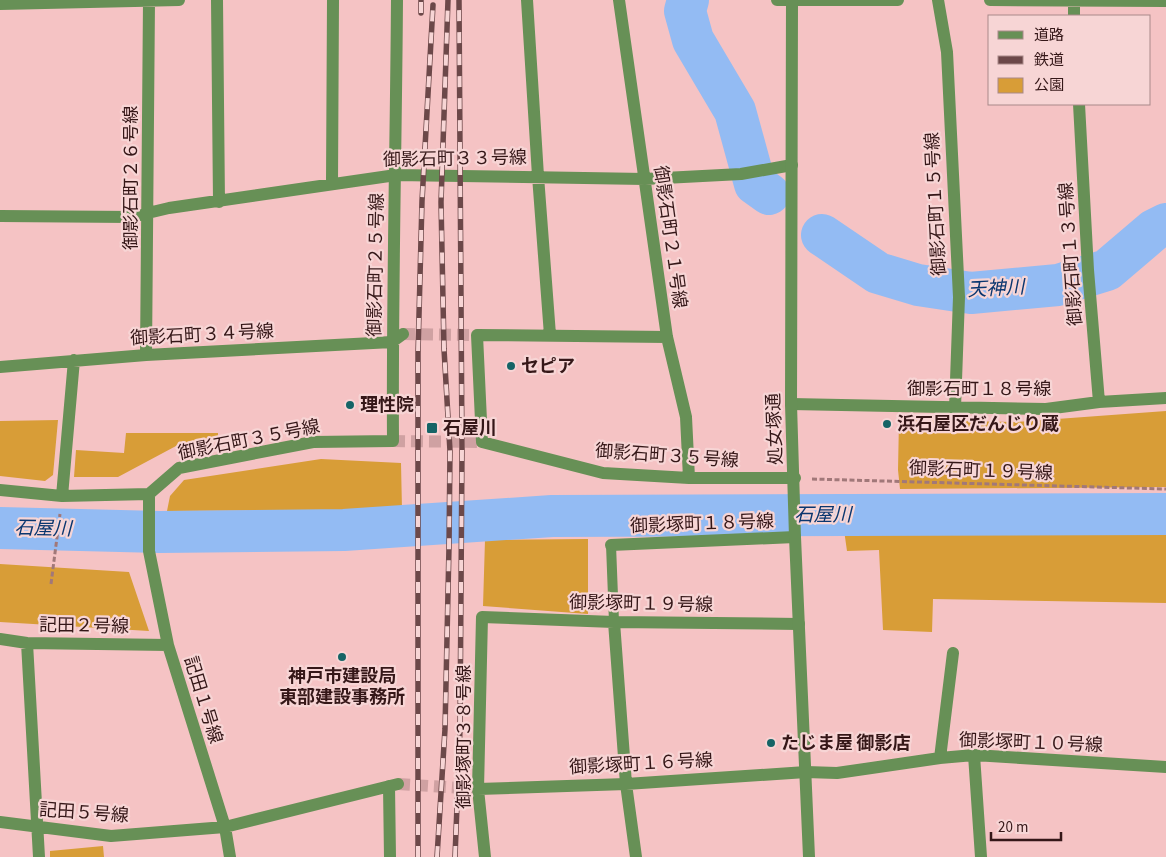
<svg xmlns="http://www.w3.org/2000/svg" width="1166" height="857" font-family="'Source Sans 3','Noto Sans JP',sans-serif">
	<style>
		.green { fill: #d89d37 }
		.lines { fill: none; stroke-linecap: round; stroke-linejoin: round }
		.river { stroke: #93bbf3; stroke-width: 42 }
		.minor-tunnel { stroke: #cfa1a2; stroke-width: 12; stroke-dasharray: 12 6; stroke-linecap: butt }
		.path { stroke: #a17879; stroke-width: 3; stroke-dasharray: 5 2.5; stroke-linecap: butt }
		.service { stroke: #679056; stroke-width: 10 }
		.minor { stroke: #679056; stroke-width: 12 }
		.tertiary { stroke: #679056; stroke-width: 12 }
		.rail-casing { stroke: #6c4849; stroke-width: 5.5 }
		.rail { stroke: #f7d5d5; stroke-width: 4; stroke-dasharray: 11; stroke-linecap: butt }
		.poi-dot { fill: #156466; stroke: #f7d5d5; stroke-width: 2 }
		.labels { text-anchor: middle; dominant-baseline: central; stroke-width: 4.5; stroke-linejoin: round; paint-order: stroke }
		.street-label { font-size: 18px; fill: #351718; stroke: #f7d5d5 }
		.poi-label { font-size: 18px; font-weight: bold; fill: #351718; stroke: #f7d5d5; text-anchor: start }
		.water-label { font-size: 19px; font-style: italic; fill: #0a366f; stroke: #f7d5d5 }
	</style>
	<rect width="100%" height="100%" fill="#f5c3c4"/>
	<path class="green" d="M 1166,411 L 1166,487 L 900,489 L 898,470 L 899,420 L 1015,422 Z
		M 58,420 L 53,475 L 45,481 L 0,476 L 0,421 Z
		M 126,433 L 218,433 L 218,441 L 176,446 L 118,477 L 74,477 L 76,450 L 124,453 Z
		M 321,459 L 401,463 L 402,510 L 167,511 L 170,496 L 184,480 Z
		M 844,530 L 1166,534 L 1166,603 L 933,599 L 932,632 L 883,630 L 879,550 L 847,551 Z
		M 588,539 L 588,614 L 483,606 L 485,540 Z
		M 0,564 L 129,572 L 149,631 L 0,622 Z
		M 103,846 L 104,857 L 50,857 L 50,851 Z"/>
	<g class="lines">
		<path class="river" d="M 688,0 L 685,11 L 693,40 L 735,111 L 755,184 L 769,194
			M 822,235 L 878,273 L 918,285 L 971,293 L 1058,285 L 1107,270 L 1154,230 L 1166,224
			M 0,528 L 160,532 L 344,530 L 552,516 L 1166,514"/>
		<path class="minor-tunnel" d="M 403,334 L 477,335
			M 393,441 L 482,442
			M 398,784 L 478,789"/>
		<path class="path" d="M 812,479 L 1166,489
			M 51,584 L 60,514"/>
		<path class="service" d="M 611,545 L 614,622"/>
		<path class="minor" d="M 217,0 L 219,202
			M 527,0 L 538,176 L 550,335
			M 619,0 L 667,337 L 686,417 L 689,478
			M 777,0 L 898,0
			M 938,0 L 947,52 L 959,297 L 955,408
			M 990,0 L 1166,1
			M 1074,0 L 1074,16
			M 0,4 L 179,0
			M 1079,104 L 1088,270 L 1099,402
			M 332,183 L 333,0
			M 0,216 L 131,217 L 169,208 L 396,175 L 645,179 L 741,174 L 792,165
			M 667,337 L 477,335 L 482,442 L 603,473 L 689,478 L 795,478
			M 146,355 L 149,1
			M 0,367 L 146,355 L 392,342 L 403,334
			M 791,404 L 1046,409 L 1099,402 L 1166,398
			M 0,490 L 62,496 L 149,494 L 179,468 L 313,442 L 393,441 C 392,294 396,147 397,0
			M 149,494 L 149,551 L 168,645 L 225,827 L 230,857
			M 62,496 L 74,360
			M 611,545 L 795,537
			M 614,622 L 626,784 L 636,857
			M 0,639 L 27,643 L 168,645
			M 27,643 L 39,857
			M 974,755 L 981,857
			M 940,758 L 953,653
			M 389,786 L 390,857
			M 478,789 L 626,784 L 806,772 L 837,773 L 940,758 L 974,755 L 1166,767
			M 0,822 L 111,836 L 225,827 L 398,784
			M 485,857 L 478,789 L 482,617 L 614,622 L 799,624"/>
		<path class="tertiary" d="M 792,0 L 791,404 L 795,537 L 809,857"/>
		<defs>
			<path id="rail" d="M 421,13 L 421,0
				M 418,857 L 418,353 L 422,201 L 433,5
				M 437,857 L 445,729 L 449,547 L 450,451 L 444,349 L 441,202 L 448,0
				M 455,857 L 460,729 L 462,449 L 459,0"/>
		</defs>
		<use href="#rail" class="rail-casing"/>
		<use href="#rail" class="rail"/>
	</g>
	<g class="poi-dot">
		<circle cx="511" cy="366" r="5"/>
		<circle cx="350" cy="405" r="5"/>
		<circle cx="887" cy="424" r="5"/>
		<rect x="426" y="422" width="12" height="12" rx="2.5"/>
		<circle cx="342" cy="657" r="5"/>
		<circle cx="771" cy="743" r="5"/>
	</g>
	<g class="labels">
		<g class="street-label">
			<text transform="translate(455 159) rotate(-1)">御影石町３３号線</text>
			<text transform="translate(131 178) rotate(-90)">御影石町２６号線</text>
			<text transform="translate(936 204) rotate(-93)">御影石町１５号線</text>
			<text transform="translate(670 237) rotate(82)">御影石町２１号線</text>
			<text transform="translate(1071 254) rotate(-94)">御影石町１３号線</text>
			<text transform="translate(376 265) rotate(-89)">御影石町２５号線</text>
			<text transform="translate(202 335) rotate(-3)">御影石町３４号線</text>
			<text x="979" y="389">御影石町１８号線</text>
			<text transform="translate(775 429) rotate(-92)">処女塚通</text>
			<text transform="translate(249 440) rotate(-11)">御影石町３５号線</text>
			<text transform="translate(667 456) rotate(4)">御影石町３５号線</text>
			<text transform="translate(981 471) rotate(2)">御影石町１９号線</text>
			<text transform="translate(702 524) rotate(-2)">御影塚町１８号線</text>
			<text transform="translate(641 604) rotate(1)">御影塚町１９号線</text>
			<text transform="translate(84 626) rotate(1)">記田２号線</text>
			<text transform="translate(203 700) rotate(73)">記田１号線</text>
			<text transform="translate(464 737) rotate(-90)">御影塚町３８号線</text>
			<text transform="translate(1031 743) rotate(2)">御影塚町１０号線</text>
			<text transform="translate(641 764) rotate(-3)">御影塚町１６号線</text>
			<text transform="translate(84 813) rotate(4)">記田５号線</text>
		</g>
		<g class="poi-label">
			<text x="521" y="366">セピア</text>
			<text x="360" y="405">理性院</text>
			<text x="897" y="424">浜石屋区だんじり蔵</text>
			<text x="443" y="428">石屋川</text>
			<text x="342" y="676" text-anchor="middle">神戸市建設局<tspan x="342" dy="21">東部建設事務所</tspan></text>
			<text x="781" y="743">たじま屋 御影店</text>
		</g>
		<g class="water-label">
			<text transform="translate(996 289) rotate(-3)">天神川</text>
			<text x="823" y="515">石屋川</text>
			<text transform="translate(43 529) rotate(1)">石屋川</text>
		</g>
	</g>
	<rect x="988" y="15" width="162" height="90" fill="#f7d5d5" stroke="#a98989"/>
	<rect x="998" y="31" width="25" height="8" fill="#679056" stroke="#a98989"/>
	<text x="1034" y="40" font-size="15" fill="#351718">道路</text>
	<rect x="998" y="56" width="25" height="8" fill="#6c4849" stroke="#a98989"/>
	<text x="1034" y="65" font-size="15" fill="#351718">鉄道</text>
	<rect x="998" y="78" width="25" height="15" fill="#d89d37" stroke="#a98989"/>
	<text x="1034" y="90" font-size="15" fill="#351718">公園</text>
	<path d="M991 832v8h70v-8" fill="none" stroke="#351718" stroke-width="2.5"/>
	<text x="998" y="832" font-size="15" fill="#351718" stroke="#f7d5d5" stroke-width="4" paint-order="stroke">20 m</text>
</svg>
